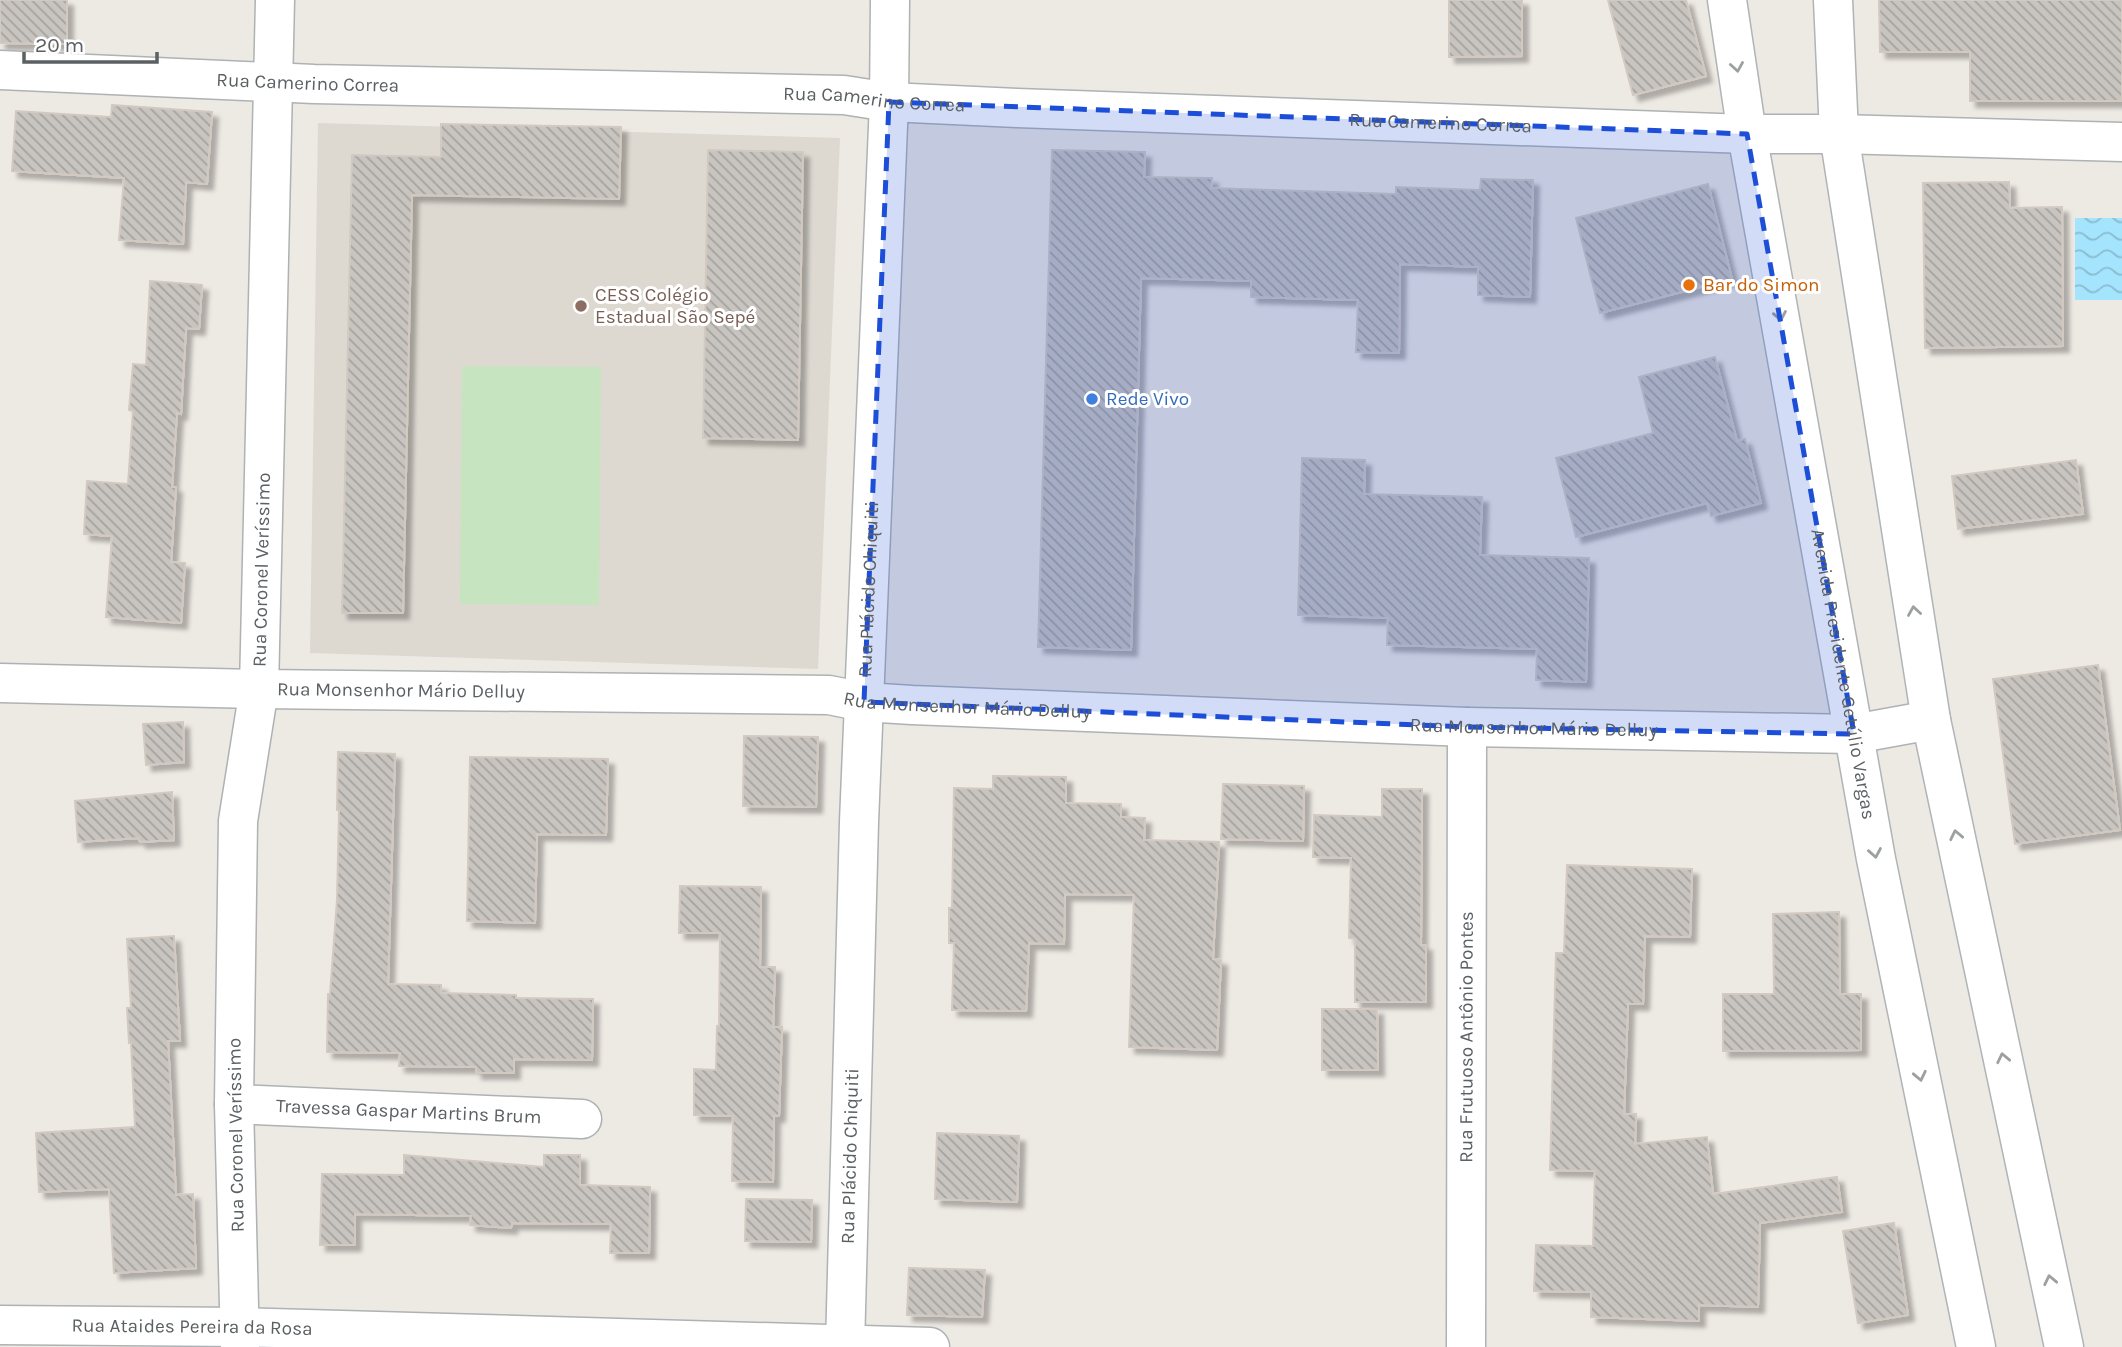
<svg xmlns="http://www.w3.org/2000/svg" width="2122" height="1347" font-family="Karla,sans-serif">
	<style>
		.education { fill: #ddd9d1 }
		.green { fill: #c6e4c0 }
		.water { fill: url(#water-waves) }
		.building { fill: url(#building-back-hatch); stroke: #d2cac1; stroke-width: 2; filter: url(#shadow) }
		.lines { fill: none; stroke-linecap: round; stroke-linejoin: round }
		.street-casing { stroke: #aeb2b5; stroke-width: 41 }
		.secondary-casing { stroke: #afb4b8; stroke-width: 41 }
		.street { stroke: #fff; stroke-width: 38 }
		.secondary { stroke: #fff; stroke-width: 38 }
		.oneway { stroke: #9da0a1 }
		.marked { fill: #1d4ed8; fill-opacity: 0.2; stroke: #1d4ed8; stroke-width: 5; stroke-dasharray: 14 9; stroke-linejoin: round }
		.food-dot { fill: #e8710a; stroke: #fff; stroke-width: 2.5 }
		.education-dot { fill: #8d6e63; stroke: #fff; stroke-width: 2.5 }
		.shop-dot { fill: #3f7fe0; stroke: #fff; stroke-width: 2.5 }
		.labels { text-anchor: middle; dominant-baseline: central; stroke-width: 6; stroke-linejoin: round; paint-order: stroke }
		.street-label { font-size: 19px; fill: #5b6063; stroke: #fff }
		.food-label { font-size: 19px; fill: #c56008; stroke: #fff; text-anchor: start }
		.education-label { font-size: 19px; fill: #785e54; stroke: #fff; text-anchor: start }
		.shop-label { font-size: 19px; fill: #366cbe; stroke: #fff; text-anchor: start }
	</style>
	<defs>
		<pattern id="water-waves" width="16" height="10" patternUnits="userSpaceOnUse" patternTransform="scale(1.75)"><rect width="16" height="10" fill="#a4e4fc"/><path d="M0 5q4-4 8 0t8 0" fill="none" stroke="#89bcd0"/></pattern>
		<pattern id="building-back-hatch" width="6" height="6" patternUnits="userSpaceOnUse" patternTransform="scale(1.75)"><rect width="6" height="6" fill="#c8c4bf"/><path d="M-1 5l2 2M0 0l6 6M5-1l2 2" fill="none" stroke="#a5a39f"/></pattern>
		<filter id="shadow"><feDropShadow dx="6" dy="6" stdDeviation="2" flood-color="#0004"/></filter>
	</defs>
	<rect width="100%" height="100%" fill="#ede9e3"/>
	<path class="education" d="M 318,123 L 840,138 L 818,669 L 310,653 Z"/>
	<path class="green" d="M 462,366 L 601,367 L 599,605 L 460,604 Z"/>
	<path class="water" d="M 2075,218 L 2122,218 L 2122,300 L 2075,300 Z"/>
	<path class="building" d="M 0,0 L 67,0 L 67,44 L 0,43 Z
		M 1449,0 L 1522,0 L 1522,56 L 1449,57 Z
		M 1608,0 L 1686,0 L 1706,76 L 1633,95 Z
		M 1879,0 L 2122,0 L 2122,101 L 1970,101 L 1970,52 L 1880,52 Z
		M 112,105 L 212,112 L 207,184 L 186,182 L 183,244 L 119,240 L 124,178 L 12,171 L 16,111 L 111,117 Z
		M 441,124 L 621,127 L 619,199 L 412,195 L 403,613 L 342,613 L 352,155 L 441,157 Z
		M 708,150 L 803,152 L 798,440 L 703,438 Z
		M 1052,150 L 1145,152 L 1144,177 L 1212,178 L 1211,188 L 1396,194 L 1396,187 L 1480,190 L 1481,179 L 1533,180 L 1530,297 L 1478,295 L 1478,267 L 1400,264 L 1399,353 L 1356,352 L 1358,300 L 1251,297 L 1251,281 L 1141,278 L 1131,650 L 1038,647 Z
		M 2009,182 L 2010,208 L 2062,207 L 2063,346 L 1925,348 L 1923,183 Z
		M 1708,184 L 1732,279 L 1600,313 L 1576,218 Z
		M 150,281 L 202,285 L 199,329 L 186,328 L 181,414 L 177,413 L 172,487 L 176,487 L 171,562 L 185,563 L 181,623 L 106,617 L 112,536 L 84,534 L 87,481 L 128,484 L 133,411 L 129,410 L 133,364 L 146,365 Z
		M 1715,357 L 1737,441 L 1745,439 L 1761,503 L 1711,516 L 1707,503 L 1576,537 L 1556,458 L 1653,433 L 1639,377 Z
		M 1302,458 L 1365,460 L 1364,494 L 1482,497 L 1480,555 L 1589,558 L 1586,682 L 1536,680 L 1537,649 L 1387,645 L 1388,618 L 1298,615 Z
		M 2076,460 L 2083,514 L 1958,529 L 1952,476 Z
		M 2098,665 L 2120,830 L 2015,844 L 1993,679 Z
		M 183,722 L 184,762 L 146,765 L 143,724 Z
		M 744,736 L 818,737 L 816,807 L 743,806 Z
		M 338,752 L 395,754 L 388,984 L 441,985 L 441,993 L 516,995 L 516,998 L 593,999 L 592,1060 L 514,1059 L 514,1073 L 476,1073 L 476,1067 L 399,1066 L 400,1053 L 327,1052 L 328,994 L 330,994 L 337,900 L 339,810 L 337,810 Z
		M 470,757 L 608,759 L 606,835 L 537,834 L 535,923 L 467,921 Z
		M 993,776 L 1066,777 L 1066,803 L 1121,804 L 1121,817 L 1145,818 L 1144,840 L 1219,842 L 1213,959 L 1221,960 L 1217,1050 L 1129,1047 L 1134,895 L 1065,894 L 1064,944 L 1029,943 L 1026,1011 L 952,1010 L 954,943 L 949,943 L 949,908 L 952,908 L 954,788 L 993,789 Z
		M 1223,784 L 1304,786 L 1303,841 L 1221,839 Z
		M 1382,789 L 1422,789 L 1421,945 L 1426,945 L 1426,1002 L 1355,1002 L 1355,939 L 1349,938 L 1351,858 L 1313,857 L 1314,815 L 1382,817 Z
		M 172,792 L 174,840 L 140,842 L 139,838 L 78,842 L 75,801 Z
		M 1567,865 L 1692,869 L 1690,937 L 1645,936 L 1643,1004 L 1628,1004 L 1624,1114 L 1636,1114 L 1635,1144 L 1707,1137 L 1713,1194 L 1837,1177 L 1842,1212 L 1760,1223 L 1758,1307 L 1699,1305 L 1699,1321 L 1591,1317 L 1591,1292 L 1534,1291 L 1536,1245 L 1593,1246 L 1595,1171 L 1550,1170 L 1556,953 L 1564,953 Z
		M 680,886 L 761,887 L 760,967 L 775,967 L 773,1027 L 782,1027 L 779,1116 L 774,1116 L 773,1182 L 732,1181 L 733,1116 L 694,1115 L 694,1069 L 716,1070 L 717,1026 L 719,1026 L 720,933 L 679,933 Z
		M 1839,912 L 1840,994 L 1861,994 L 1861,1050 L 1723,1051 L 1723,994 L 1774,994 L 1773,914 Z
		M 174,936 L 180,1041 L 168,1041 L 176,1195 L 193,1194 L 196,1268 L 114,1273 L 109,1189 L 39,1192 L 36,1133 L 135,1127 L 131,1043 L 129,1043 L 127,1008 L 131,1008 L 127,939 Z
		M 1322,1009 L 1377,1009 L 1378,1070 L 1322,1070 Z
		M 937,1133 L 1019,1136 L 1017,1202 L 935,1199 Z
		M 404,1155 L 544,1167 L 544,1155 L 580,1155 L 580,1185 L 650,1187 L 649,1253 L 610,1253 L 611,1224 L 512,1223 L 511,1228 L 470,1225 L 471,1216 L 355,1214 L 355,1245 L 320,1245 L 322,1174 L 404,1175 Z
		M 746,1199 L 812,1200 L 811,1242 L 745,1241 Z
		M 1894,1223 L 1908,1315 L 1858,1323 L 1843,1231 Z
		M 909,1268 L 985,1270 L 982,1317 L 907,1315 Z"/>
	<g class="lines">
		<defs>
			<g id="street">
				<path id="s1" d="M 0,70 L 314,84 L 844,95 L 889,102 L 1017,108 L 1747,134 L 1839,134 L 2122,142"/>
				<path id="s2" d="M 0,683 L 259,689 L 829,695 L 864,702 L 912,705 L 1467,727 L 1854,734 L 1931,720"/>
				<path id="s3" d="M 234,1104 L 582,1119"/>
				<path id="s4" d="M 0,1325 L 240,1327 L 930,1347"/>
				<path id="s5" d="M 240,1347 L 234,1104 L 238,821 L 259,689 L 275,0"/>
				<path id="s6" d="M 845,1347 L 859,822 L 889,102 L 890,0"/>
				<path id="s7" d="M 1466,1347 L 1467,727"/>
			</g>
			<g id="secondary">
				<path id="s8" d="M 1727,0 L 1747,134 L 1876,859 L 1976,1347"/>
				<path d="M 1833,0 L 1839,134 L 1931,720 L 2064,1347"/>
			</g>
		</defs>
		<use href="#street" class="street-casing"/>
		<use href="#secondary" class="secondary-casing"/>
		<use href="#street" class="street"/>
		<use href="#secondary" class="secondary"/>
	</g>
	<defs><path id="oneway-chevron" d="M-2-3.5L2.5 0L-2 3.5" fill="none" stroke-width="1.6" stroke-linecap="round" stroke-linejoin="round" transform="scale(1.75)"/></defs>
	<g class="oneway">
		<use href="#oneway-chevron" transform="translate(1737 67) rotate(81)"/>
		<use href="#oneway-chevron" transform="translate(1780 316) rotate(80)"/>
		<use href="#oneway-chevron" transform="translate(1914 611) rotate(-99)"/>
		<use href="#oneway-chevron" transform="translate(1956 835) rotate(-102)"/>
		<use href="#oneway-chevron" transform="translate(1875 853) rotate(80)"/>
		<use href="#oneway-chevron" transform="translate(2003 1058) rotate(-102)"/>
		<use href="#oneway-chevron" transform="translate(1920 1076) rotate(78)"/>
		<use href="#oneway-chevron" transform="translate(2050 1280) rotate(-102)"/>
	</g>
	<path class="marked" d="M 889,102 L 1747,134 L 1854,734 L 1467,727 L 864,702 Z"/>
	<circle class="food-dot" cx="1689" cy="285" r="7"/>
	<circle class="education-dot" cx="581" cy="306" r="7"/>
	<circle class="shop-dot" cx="1092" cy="399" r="7"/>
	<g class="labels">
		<g class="street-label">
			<text stroke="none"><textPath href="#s1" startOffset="308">Rua Camerino Correa</textPath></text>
			<text stroke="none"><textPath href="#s1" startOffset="875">Rua Camerino Correa</textPath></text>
			<text stroke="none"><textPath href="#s1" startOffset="1442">Rua Camerino Correa</textPath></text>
			<text stroke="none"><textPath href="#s5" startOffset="779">Rua Coronel Veríssimo</textPath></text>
			<text stroke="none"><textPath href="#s6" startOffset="758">Rua Plácido Chiquiti</textPath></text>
			<text stroke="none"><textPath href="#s8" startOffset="684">Avenida Presidente Getúlio Vargas</textPath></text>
			<text stroke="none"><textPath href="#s2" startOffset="401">Rua Monsenhor Mário Delluy</textPath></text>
			<text stroke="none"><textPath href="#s2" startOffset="968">Rua Monsenhor Mário Delluy</textPath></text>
			<text stroke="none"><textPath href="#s2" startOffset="1535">Rua Monsenhor Mário Delluy</textPath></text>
			<text stroke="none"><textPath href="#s7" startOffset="310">Rua Frutuoso Antônio Pontes</textPath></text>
			<text stroke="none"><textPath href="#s3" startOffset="175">Travessa Gaspar Martins Brum</textPath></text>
			<text transform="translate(236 1135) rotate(-91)">Rua Coronel Veríssimo</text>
			<text stroke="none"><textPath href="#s6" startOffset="191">Rua Plácido Chiquiti</textPath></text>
			<text stroke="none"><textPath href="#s4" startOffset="192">Rua Ataides Pereira da Rosa</textPath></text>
		</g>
		<g class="food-label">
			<text x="1703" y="285">Bar do Simon</text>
		</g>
		<g class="education-label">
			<text x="595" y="295">CESS Colégio<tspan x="595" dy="22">Estadual São Sepé</tspan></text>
		</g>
		<g class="shop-label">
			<text x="1106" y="399">Rede Vivo</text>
		</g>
	</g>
	<path d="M24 52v10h133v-10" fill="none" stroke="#5b6063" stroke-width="3.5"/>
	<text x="35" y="52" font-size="21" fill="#5b6063" stroke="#ffffff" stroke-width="5" paint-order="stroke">20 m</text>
</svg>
